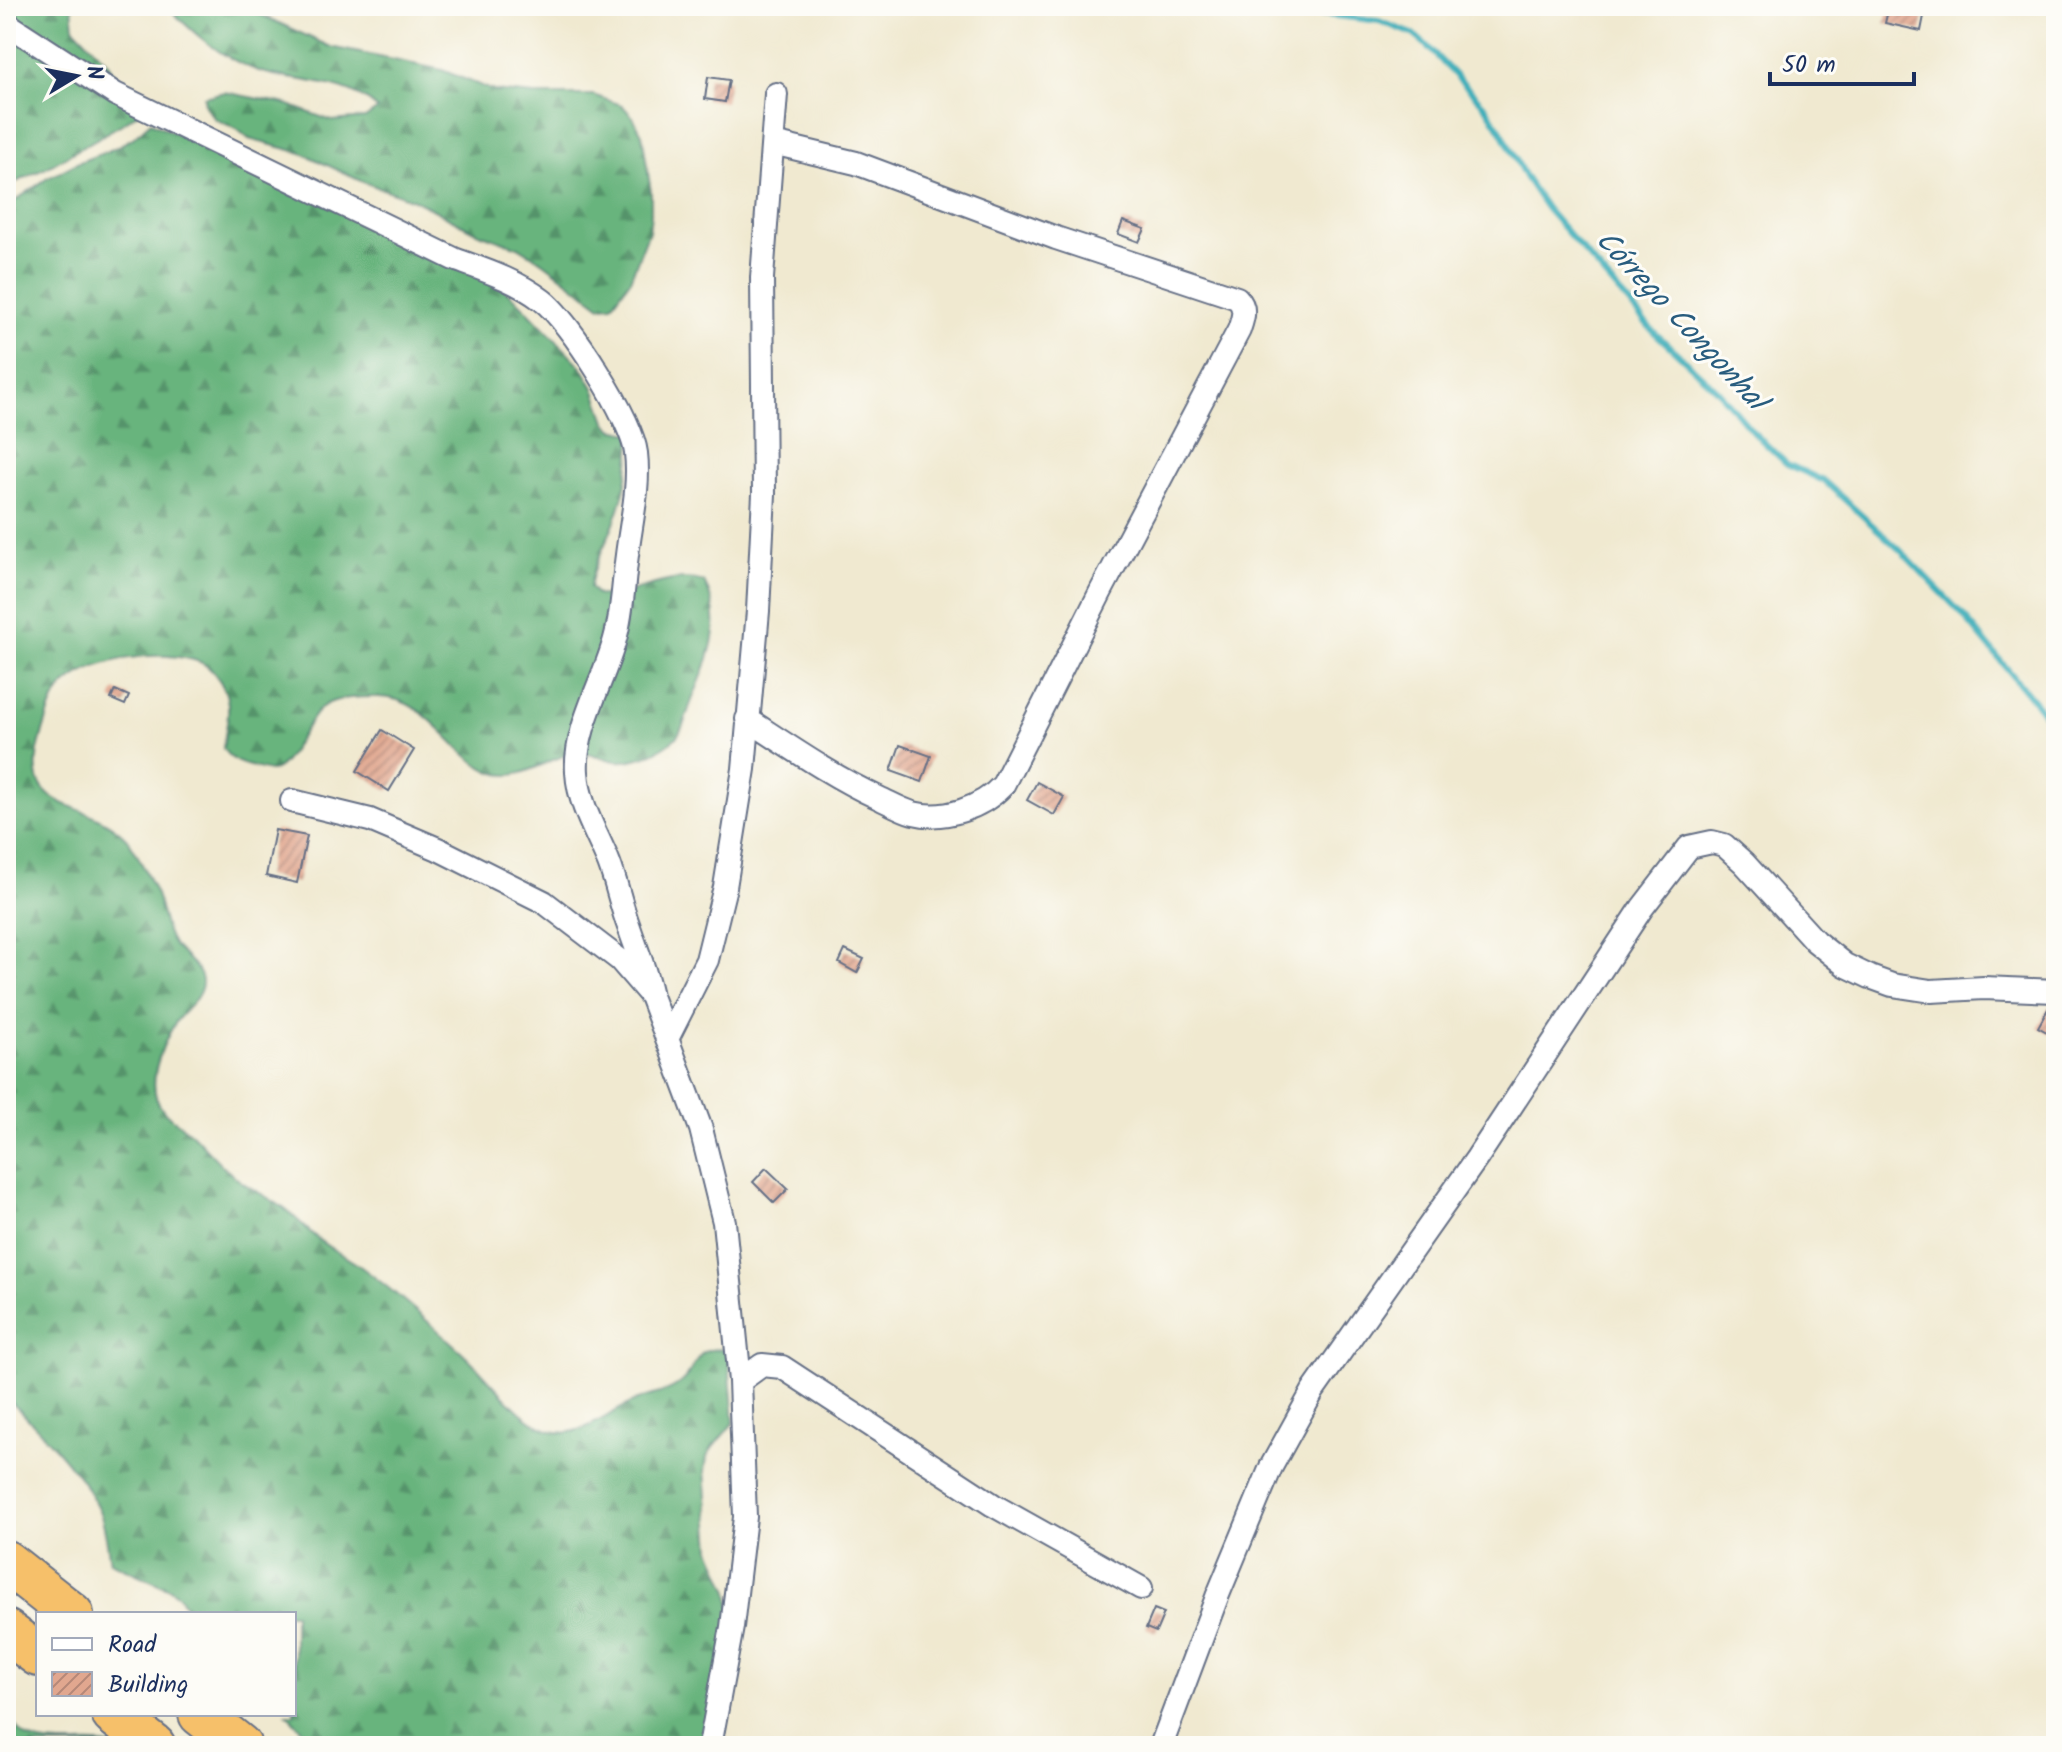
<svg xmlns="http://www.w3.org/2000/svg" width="2062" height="1752" font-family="Kalam,sans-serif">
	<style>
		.forest { fill: url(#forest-firs); stroke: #42726e; stroke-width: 2 }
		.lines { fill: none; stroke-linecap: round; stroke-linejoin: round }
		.stream { stroke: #40afba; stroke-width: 6 }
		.building { fill: url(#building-hatch) }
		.minor-casing { stroke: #667086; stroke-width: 26 }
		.motorway-casing { stroke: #667086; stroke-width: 46 }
		.minor { stroke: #fff; stroke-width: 22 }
		.motorway { stroke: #f6c06b; stroke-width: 42 }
		.labels { text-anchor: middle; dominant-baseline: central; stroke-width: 6; stroke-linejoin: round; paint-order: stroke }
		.water-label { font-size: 30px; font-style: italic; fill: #285c7e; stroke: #fdfcf7 }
	</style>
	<defs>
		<pattern id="forest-firs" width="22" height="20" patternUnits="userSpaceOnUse" patternTransform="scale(2)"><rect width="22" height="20" fill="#68b47d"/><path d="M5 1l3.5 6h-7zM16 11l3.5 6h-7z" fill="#55936a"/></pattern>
		<pattern id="building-hatch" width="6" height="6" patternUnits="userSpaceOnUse" patternTransform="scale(2)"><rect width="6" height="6" fill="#e1a78f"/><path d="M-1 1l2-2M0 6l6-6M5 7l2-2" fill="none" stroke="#b68878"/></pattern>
	</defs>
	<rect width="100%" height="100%" fill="#fdfcf7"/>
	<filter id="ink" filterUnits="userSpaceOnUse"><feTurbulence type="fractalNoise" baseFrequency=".0125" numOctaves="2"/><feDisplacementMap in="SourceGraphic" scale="16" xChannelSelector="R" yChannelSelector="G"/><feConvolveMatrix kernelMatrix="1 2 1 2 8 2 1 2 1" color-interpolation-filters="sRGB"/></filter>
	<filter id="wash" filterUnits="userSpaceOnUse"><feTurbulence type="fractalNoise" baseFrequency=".006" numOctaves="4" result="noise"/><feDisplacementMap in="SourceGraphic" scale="32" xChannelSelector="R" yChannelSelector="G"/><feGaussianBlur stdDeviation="1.8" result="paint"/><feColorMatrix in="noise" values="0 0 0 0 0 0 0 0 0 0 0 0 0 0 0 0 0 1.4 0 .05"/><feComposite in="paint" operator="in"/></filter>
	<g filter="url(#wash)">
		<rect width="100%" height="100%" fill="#f0e9d0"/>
		<path class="forest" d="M 6,6 L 72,6 L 74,28 L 107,62 L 119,82 L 142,101 L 139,112 L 127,121 L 48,167 L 6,187 Z
			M 167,6 L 242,6 L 331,47 L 442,70 L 494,91 L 534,95 L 593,95 L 622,105 L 633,117 L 642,134 L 651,192 L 651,214 L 649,231 L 630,280 L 612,305 L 601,306 L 544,263 L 518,247 L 474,231 L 417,201 L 363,182 L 302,153 L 249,139 L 237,129 L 215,119 L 205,106 L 204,97 L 224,92 L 286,104 L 332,121 L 365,118 L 378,109 C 345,78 296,84 256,70 C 221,58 192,32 167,6 Z
			M 151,122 L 252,170 L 282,186 L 291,195 L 304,194 L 505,290 L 515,298 L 581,366 L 594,388 L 606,421 L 612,429 L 631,433 C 630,472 625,497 610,533 C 602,551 593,568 590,587 L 597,595 C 634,598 668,570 704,582 C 727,624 707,662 691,703 C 687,713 684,728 677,736 C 671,744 656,752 646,756 C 637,759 621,763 611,760 C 593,756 590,750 570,754 C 546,759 521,782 495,773 C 454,760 429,694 375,697 C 360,697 335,697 322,707 C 306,719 288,771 271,771 C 266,771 259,768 254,767 C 240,764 232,761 223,749 C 225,729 233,708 224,689 C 220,679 210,666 200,662 C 163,648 93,658 65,685 C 52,697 47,719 42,735 C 16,818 86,795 126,838 C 137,850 148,877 155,892 C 162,909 163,929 173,944 C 181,955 203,968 202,983 C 201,999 183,1011 175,1023 C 162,1045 143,1087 163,1110 C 171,1120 183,1125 192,1134 C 206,1148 219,1164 235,1177 C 250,1189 267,1196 282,1207 C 296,1217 306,1229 319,1240 C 332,1250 347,1257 361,1267 C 397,1293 431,1324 464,1354 C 484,1373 500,1394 520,1412 C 565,1452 588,1425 631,1403 C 645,1395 663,1395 677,1385 C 700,1370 690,1344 728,1350 L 734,1422 L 713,1447 L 707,1457 L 705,1470 L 711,1549 L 729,1591 L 738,1673 L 719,1709 L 711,1746 L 318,1746 L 287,1714 L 294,1714 L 294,1614 L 189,1614 L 179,1595 L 170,1589 L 110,1562 C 107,1545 106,1528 100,1513 C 86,1477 35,1425 6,1397 L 6,205 L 12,203 L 46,179 L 77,163 L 113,149 L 133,138 Z
			M 6,1714 C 12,1720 16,1728 22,1734 C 46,1752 87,1739 115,1746 L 6,1746 Z"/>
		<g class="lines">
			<path class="stream" d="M 1249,6 L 1379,21 L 1413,34 L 1425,44 L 1486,107 L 1503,134 L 1525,177 L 1546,208 L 1653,331 L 1719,392 L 1753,432 L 1787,464 L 1824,481 L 1900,550 L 1963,615 L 2042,711 L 2056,732"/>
		</g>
		<g id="blocks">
			<path class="building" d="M 1889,6 L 1926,6 L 1921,31 L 1885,23 Z
				M 708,77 L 729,80 L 725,102 L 705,99 Z
				M 1123,221 L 1145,229 L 1139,242 L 1118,234 Z
				M 115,690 L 129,696 L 125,705 L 111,699 Z
				M 382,730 L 414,750 L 389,791 L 357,771 Z
				M 900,745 L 931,756 L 922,782 L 891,771 Z
				M 1037,782 L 1064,797 L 1054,815 L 1027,800 Z
				M 275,830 L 307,836 L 297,883 L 266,876 Z
				M 845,950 L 864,959 L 857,973 L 839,963 Z
				M 2053,1000 L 2056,1002 L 2056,1037 L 2038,1027 Z
				M 766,1168 L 788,1189 L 774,1203 L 753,1182 Z
				M 1154,1609 L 1164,1613 L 1156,1632 L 1146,1628 Z"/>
		</g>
	</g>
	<g filter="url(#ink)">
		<use href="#blocks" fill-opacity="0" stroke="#667086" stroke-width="2"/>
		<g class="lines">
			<defs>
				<path id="minor" d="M 6,23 L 115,94 L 454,259 C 484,270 516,280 542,300 C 569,320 632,419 636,453 C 640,487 631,522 627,555 C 623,584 623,611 615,639 C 604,681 574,729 577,772 C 579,806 597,833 609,863 C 617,884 621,906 629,927 C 637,951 646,971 651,996
					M 747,719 C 790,747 833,777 879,798 C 890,803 902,810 913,813 C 944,821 982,808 1003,785 L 1101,591 L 1239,330 C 1243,318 1247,308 1237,298 L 1056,238 L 856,163 L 773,143
					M 292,801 L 370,820 L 438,849 L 544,902 L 620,960 L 651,996 L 701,1129 L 724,1222 L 740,1381 L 745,1517 L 732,1627 L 710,1746
					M 668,1037 L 707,960 L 725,887 L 744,769 L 758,611 L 764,494 L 762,278 L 776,94
					M 740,1381 L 762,1365 L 782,1367 L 993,1505 L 1141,1588
					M 1161,1746 L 1217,1597 L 1271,1467 L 1313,1391 L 1477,1158 L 1642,908 L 1689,847 L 1712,842 L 1724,845 L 1744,863 L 1815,941 L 1845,965 L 1870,977 L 1892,985 L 1931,991 L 1984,988 L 2056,991"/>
				<path id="motorway" d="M 6,1562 L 72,1614
					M 6,1631 L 38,1655
					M 113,1714 L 154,1746
					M 200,1714 L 240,1746"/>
			</defs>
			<use href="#minor" class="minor-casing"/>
			<use href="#motorway" class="motorway-casing"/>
			<use href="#minor" class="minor"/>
			<use href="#motorway" class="motorway"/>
		</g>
	</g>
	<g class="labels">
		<g class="water-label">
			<text transform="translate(1680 321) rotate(47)">Córrego Congonhal</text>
		</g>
	</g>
	<rect width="2062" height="1752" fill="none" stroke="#fdfcf7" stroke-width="32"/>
	<rect x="36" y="1612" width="260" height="104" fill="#fdfcf7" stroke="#a3aaba" stroke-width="2"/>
	<rect x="52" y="1638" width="40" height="12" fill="#ffffff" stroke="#a3aaba" stroke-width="2"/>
	<text x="108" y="1652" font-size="24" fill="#1b2f5e">Road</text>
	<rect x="52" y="1672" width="40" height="24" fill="url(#building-hatch)" stroke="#a3aaba" stroke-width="2"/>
	<text x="108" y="1692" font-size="24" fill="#1b2f5e">Building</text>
	<g transform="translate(76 76) rotate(80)" stroke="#fdfcf7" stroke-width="6" paint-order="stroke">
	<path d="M0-6L14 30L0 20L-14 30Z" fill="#1b2f5e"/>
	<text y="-12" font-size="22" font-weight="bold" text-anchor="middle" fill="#1b2f5e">N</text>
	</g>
	<path d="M1770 72v12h144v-12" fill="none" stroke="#1b2f5e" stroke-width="4"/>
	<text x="1782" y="72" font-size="24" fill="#1b2f5e" stroke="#fdfcf7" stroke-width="6" paint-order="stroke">50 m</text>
</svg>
